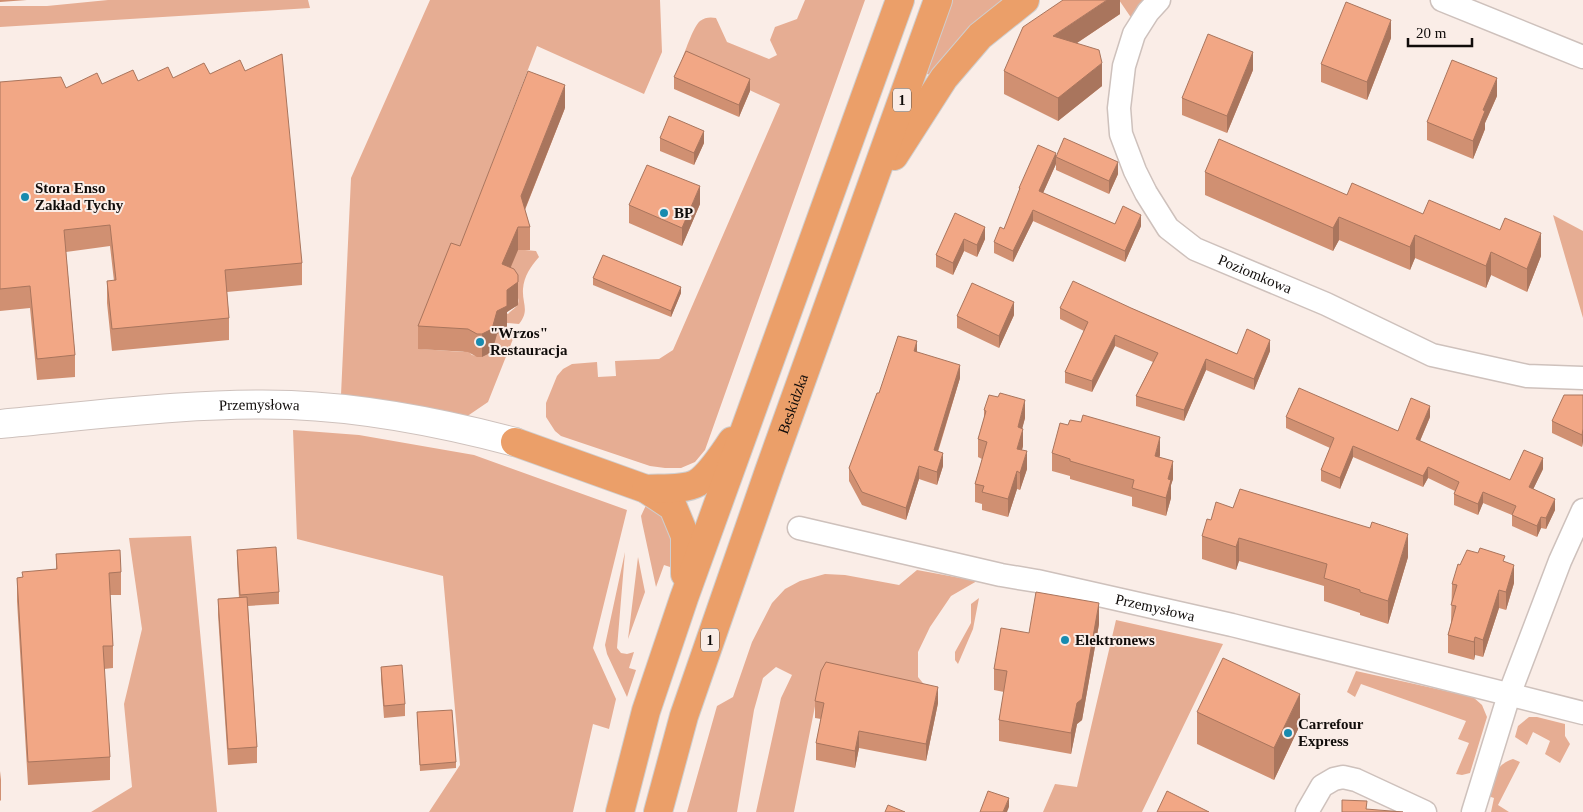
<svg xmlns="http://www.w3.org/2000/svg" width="1583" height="812" font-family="Georgia,serif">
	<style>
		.green { fill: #e6ad93 }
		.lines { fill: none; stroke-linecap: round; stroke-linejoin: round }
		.street-casing { stroke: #cec1bc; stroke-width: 25 }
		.secondary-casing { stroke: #cec1bc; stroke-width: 30 }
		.primary-casing { stroke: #cfcece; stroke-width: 30 }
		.street { stroke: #fff; stroke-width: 22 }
		.secondary { stroke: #fff; stroke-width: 28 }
		.primary { stroke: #eb9f69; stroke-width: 28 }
		.wall { fill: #d09072 }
		.shaded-wall { fill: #a9755d }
		.building { fill: #f2a785; stroke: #a9755d }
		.poi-dot { fill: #188baf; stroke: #faede7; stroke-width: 2 }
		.labels { text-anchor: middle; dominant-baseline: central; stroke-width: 4; stroke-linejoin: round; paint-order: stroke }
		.shield { fill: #faede7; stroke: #56504c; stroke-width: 1 }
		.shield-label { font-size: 14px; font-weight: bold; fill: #100c0a }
		.poi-label { font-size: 15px; font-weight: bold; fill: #100c0a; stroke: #faede7; text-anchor: start }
		.street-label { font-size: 15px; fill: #100c0a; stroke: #faede7 }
	</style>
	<rect width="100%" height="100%" fill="#faede7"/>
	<path class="green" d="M 108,0 L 308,0 L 310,8 L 0,27 L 0,6 L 47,6 Z
		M 430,0 L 660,0 L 662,52 L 644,94 L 537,46 L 421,349 L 463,352 L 467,350 L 472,355 L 482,357 L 492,352 C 496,344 494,338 498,331 L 513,339 L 488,402 L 466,417 L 400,403 L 341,395 L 351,178 Z
		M 805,0 L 865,0 L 705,450 L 695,462 L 681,468 L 665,468 L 650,466 L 561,436 L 555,431 L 546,417 L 546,403 L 557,376 L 563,369 L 572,364 L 597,362 L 598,377 L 616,376 L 615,361 L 659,359 L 673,350 L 780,104 L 682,59 C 686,50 693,27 700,21 C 705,17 711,17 716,18 L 727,42 L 769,59 L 777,55 L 770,40 L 775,27 L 797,19 Z
		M 950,0 L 1011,0 L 933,75 L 926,74 Z
		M 1119,0 L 1144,0 L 1132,19 Z
		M 1553,215 L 1583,231 L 1583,318 Z
		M 519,247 L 525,250 L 536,251 L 539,257 C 531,266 524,276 523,289 C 522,304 530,310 519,324 L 507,323 L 506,313 L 508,314 C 513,308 520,307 518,298 L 502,287 Z
		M 293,430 L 359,435 L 474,455 L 627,510 L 593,648 L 616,699 L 609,729 L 593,724 L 573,812 L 429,812 L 460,765 L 443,576 L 297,539 Z
		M 647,503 C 652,506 659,510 663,514 C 674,525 672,553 670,567 L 664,565 L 656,587 L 642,522 L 641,516 Z
		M 191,536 L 217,812 L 91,812 L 132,787 L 124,704 L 142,629 L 129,538 Z
		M 625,552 L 617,648 L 621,653 L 627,654 L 634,652 L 629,668 L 636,670 L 627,697 L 607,654 L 605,645 Z
		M 638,557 L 645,592 L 628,639 Z
		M 917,570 L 977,581 L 951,596 L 930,627 L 918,652 L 918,677 L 931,693 L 821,676 L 794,812 L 756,812 L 781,698 L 792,675 L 776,667 L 763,678 L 754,710 L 737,812 L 687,812 L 717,706 L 733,697 L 752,642 L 772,603 L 785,589 L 800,581 L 825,574 L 845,575 L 899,585 Z
		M 979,598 L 973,629 L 958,664 L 955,660 L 955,652 L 971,623 L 971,604 Z
		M 1116,620 L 1223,644 L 1142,812 L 1043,812 L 1055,784 L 1077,787 Z
		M 1356,671 L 1473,697 L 1482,705 L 1487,717 L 1470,773 L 1462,775 L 1456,774 L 1469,743 L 1458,739 L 1466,721 L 1361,684 L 1355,697 L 1347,692 Z
		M 1529,717 L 1537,717 L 1565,724 L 1565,736 L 1570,744 L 1560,763 L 1545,754 L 1550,741 L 1533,732 L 1527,745 L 1515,737 L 1518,726 Z
		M 1513,759 L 1520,762 L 1498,805 L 1509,812 L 1491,812 L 1494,798 L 1488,796 C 1494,779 1494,765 1513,759 Z"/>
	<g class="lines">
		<defs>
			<g id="street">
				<path id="s1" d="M 1159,0 L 1148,12 L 1134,34 L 1124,66 L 1119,108 L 1121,134 L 1135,171 L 1146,193 L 1168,228 L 1195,249 L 1326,304 L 1432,355 L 1527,376 L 1583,378"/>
				<path d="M 1442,0 L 1583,57"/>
				<path id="s2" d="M 799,528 L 1001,575 L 1037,581 L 1232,625 L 1583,713"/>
				<path d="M 1307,812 L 1322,786 L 1334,779 L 1343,777 L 1356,780 L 1425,812"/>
				<path d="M 1473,812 L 1509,695 L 1560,561 L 1583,510"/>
			</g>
			<g id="secondary">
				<path id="s3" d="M 0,424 C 97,415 194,402 291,405 C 366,408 443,423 515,442"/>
			</g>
			<g id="primary">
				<path d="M 894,156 L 944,78 L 980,36 L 1025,0"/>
				<path d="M 515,442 L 646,489 L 673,507 L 685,536 L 685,574"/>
				<path d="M 646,489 C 660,488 685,490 697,483 C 710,475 723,454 732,441"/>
				<path d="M 620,812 L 646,711 L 684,598 L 900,0"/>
				<path id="s4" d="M 658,812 L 684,716 L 769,471 L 938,0"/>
			</g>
		</defs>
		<use href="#street" class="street-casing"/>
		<use href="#secondary" class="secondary-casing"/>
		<use href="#primary" class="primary-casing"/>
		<use href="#street" class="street"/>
		<use href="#secondary" class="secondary"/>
		<use href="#primary" class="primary"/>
	</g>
	<path class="wall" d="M 0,0 L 27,0 L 0,2 Z
		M 1120,0 L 1120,14 L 1077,43 L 1102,86 L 1058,121 L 1004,94 L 1004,71 Z
		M 1391,38 L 1367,100 L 1321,82 L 1321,64 Z
		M 1253,70 L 1227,133 L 1182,115 L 1182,98 Z
		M 674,77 L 750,91 L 739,117 L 674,89 Z
		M 173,78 L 302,263 L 302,285 L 227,292 L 229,318 L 229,340 L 112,351 L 107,303 L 107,281 L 114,281 L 110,246 L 66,252 L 75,355 L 75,377 L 37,380 L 30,308 L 0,311 L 0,82 L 66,88 Z
		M 1497,96 L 1485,123 L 1485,129 L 1473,159 L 1427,140 L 1427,122 Z
		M 565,108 L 525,210 L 530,227 L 530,250 L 518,250 L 511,267 L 518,305 L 507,312 L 507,329 L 497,334 L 492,352 L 482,357 L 477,357 L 468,352 L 418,349 L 418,326 L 460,246 Z
		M 660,138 L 704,143 L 694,165 L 660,151 Z
		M 1056,157 L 1118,174 L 1109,194 L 1056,170 Z
		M 1056,164 L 1043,193 L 1115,224 L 1141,226 L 1125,262 L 1033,221 L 1013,262 L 994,253 L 994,242 L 1004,229 L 1019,192 L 1019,188 Z
		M 1205,172 L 1347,195 L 1423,214 L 1541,256 L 1527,292 L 1491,275 L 1486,288 L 1415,258 L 1410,270 L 1339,240 L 1333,251 L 1205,195 Z
		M 700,204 L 682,246 L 629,223 L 629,205 Z
		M 985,227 L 985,239 L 977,257 L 964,251 L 953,275 L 936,267 L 936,255 Z
		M 593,278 L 681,293 L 671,317 L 593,285 Z
		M 1060,308 L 1131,308 L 1237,354 L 1270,351 L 1254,390 L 1206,370 L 1184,421 L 1136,406 L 1136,396 L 1153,362 L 1115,346 L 1092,392 L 1065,383 L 1065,372 L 1084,331 L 1060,319 Z
		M 1014,315 L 999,348 L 957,328 L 957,316 Z
		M 917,352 L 960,378 L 938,452 L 943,466 L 937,485 L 919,479 L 906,520 L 862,505 L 849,481 L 849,468 L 879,393 Z
		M 1583,395 L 1583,441 L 1582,447 L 1552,433 L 1552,421 Z
		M 984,410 L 1025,418 L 1022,428 L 1023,446 L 1022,450 L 1027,469 L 1020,490 L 1017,489 L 1008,517 L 982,510 L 982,504 L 975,502 L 975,484 L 982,459 L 978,457 L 978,439 L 984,419 Z
		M 1286,417 L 1398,431 L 1430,417 L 1420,441 L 1510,480 L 1543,469 L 1533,489 L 1555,510 L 1546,529 L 1541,528 L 1537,537 L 1512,526 L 1512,515 L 1483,503 L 1478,515 L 1454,505 L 1454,494 L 1455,491 L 1428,478 L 1423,487 L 1353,457 L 1340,489 L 1321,481 L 1321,470 L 1330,448 L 1286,428 Z
		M 1052,453 L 1160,455 L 1159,457 L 1173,479 L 1171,485 L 1171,498 L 1166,516 L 1132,506 L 1132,497 L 1070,479 L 1070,476 L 1052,471 Z
		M 1233,508 L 1408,557 L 1388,624 L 1360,615 L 1360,613 L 1324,601 L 1324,586 L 1239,561 L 1236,570 L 1202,559 L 1202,536 Z
		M 237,550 L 279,592 L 279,604 L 248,606 L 257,747 L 257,763 L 228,765 L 218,615 L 218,599 L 239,598 L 237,562 Z
		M 56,554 L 121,572 L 121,595 L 110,595 L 113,646 L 113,668 L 104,669 L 110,757 L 110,780 L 28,785 L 17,601 L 17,578 L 22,577 L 56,569 Z
		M 1505,562 L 1514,583 L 1506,610 L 1499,608 L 1483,657 L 1475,655 L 1474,660 L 1448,653 L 1448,635 L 1451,623 L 1452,584 L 1460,565 Z
		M 1099,624 L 1082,720 L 1077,724 L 1071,754 L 999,741 L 999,720 L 1004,692 L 994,690 L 994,669 L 1029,633 Z
		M 381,667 L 405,704 L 405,716 L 384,718 L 381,679 Z
		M 815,701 L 938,703 L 926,761 L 859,748 L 855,768 L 816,760 L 816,743 L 821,719 L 815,718 Z
		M 417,712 L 456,762 L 456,768 L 420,771 Z
		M 1197,712 L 1300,725 L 1274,780 L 1197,744 Z
		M 0,771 L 1,780 L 1,800 L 0,801 Z"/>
	<path class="shaded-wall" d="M 1107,0 L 1120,0 L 1120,14 L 1053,59 L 1053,36 Z
		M 1391,20 L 1391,38 L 1367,100 L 1367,82 Z
		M 1253,52 L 1253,70 L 1227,133 L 1227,116 Z
		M 1102,63 L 1102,86 L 1058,121 L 1058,98 Z
		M 1497,78 L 1497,96 L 1485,123 L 1485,129 L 1473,159 L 1473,141 L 1483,110 Z
		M 750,79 L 750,91 L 739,117 L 739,105 Z
		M 565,85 L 565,108 L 521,219 L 521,196 Z
		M 704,131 L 704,143 L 694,165 L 694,153 Z
		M 1056,153 L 1056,164 L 1039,202 L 1039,191 Z
		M 1118,162 L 1118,174 L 1109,194 L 1109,181 Z
		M 700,186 L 700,204 L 682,246 L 682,228 Z
		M 1033,210 L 1033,221 L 1013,262 L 1013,251 Z
		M 1141,215 L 1141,226 L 1125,262 L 1125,251 Z
		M 1339,217 L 1339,240 L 1333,251 L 1333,228 Z
		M 518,227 L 518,250 L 502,287 L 502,264 Z
		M 985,227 L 985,239 L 977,257 L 977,245 Z
		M 1541,233 L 1541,256 L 1527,292 L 1527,269 Z
		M 1415,235 L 1415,258 L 1410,270 L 1410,247 Z
		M 964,239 L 964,251 L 953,275 L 953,263 Z
		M 1491,252 L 1491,275 L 1486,288 L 1486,266 Z
		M 518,275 L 518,305 L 507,312 L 507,329 L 497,334 L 492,352 L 482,357 L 482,334 L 497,311 L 507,290 Z
		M 681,287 L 681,293 L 671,317 L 671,311 Z
		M 1014,302 L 1014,315 L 999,348 L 999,336 Z
		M 1115,335 L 1115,346 L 1092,392 L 1092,381 Z
		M 1270,340 L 1270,351 L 1254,390 L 1254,379 Z
		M 917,341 L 917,354 L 914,351 Z
		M 1206,359 L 1206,370 L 1184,421 L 1184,410 Z
		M 960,365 L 960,378 L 934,463 L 934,450 Z
		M 1025,400 L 1025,418 L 1018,445 L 1018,427 Z
		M 1430,406 L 1430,417 L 1416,450 L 1416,439 Z
		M 1023,429 L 1023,446 L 1017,467 L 1017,449 Z
		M 1583,429 L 1583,441 L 1582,447 L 1582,435 Z
		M 1160,437 L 1160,455 L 1155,474 L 1155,456 Z
		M 1353,446 L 1353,457 L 1340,489 L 1340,478 Z
		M 1027,451 L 1027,469 L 1020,490 L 1020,473 Z
		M 943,453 L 943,466 L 937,485 L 937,472 Z
		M 1543,458 L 1543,469 L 1529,498 L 1529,487 Z
		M 1173,461 L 1173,479 L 1171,485 L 1171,498 L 1166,516 L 1166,498 L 1168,479 Z
		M 919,466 L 919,479 L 906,520 L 906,508 Z
		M 1428,467 L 1428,478 L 1423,487 L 1423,476 Z
		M 1017,471 L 1017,489 L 1008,517 L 1008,499 Z
		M 1483,492 L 1483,503 L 1478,515 L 1478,504 Z
		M 1555,499 L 1555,510 L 1546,529 L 1546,518 Z
		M 1541,517 L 1541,528 L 1537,537 L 1537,526 Z
		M 1408,534 L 1408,557 L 1388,624 L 1388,601 Z
		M 1239,538 L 1239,561 L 1236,570 L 1236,547 Z
		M 1514,565 L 1514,583 L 1506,610 L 1506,592 Z
		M 1499,590 L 1499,608 L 1483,657 L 1483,640 Z
		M 1099,603 L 1099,624 L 1082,720 L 1077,724 L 1071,754 L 1071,733 L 1077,703 Z
		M 1475,637 L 1475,655 L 1474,660 L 1474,642 Z
		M 938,687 L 938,703 L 926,761 L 926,744 Z
		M 1300,694 L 1300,725 L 1274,780 L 1274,748 Z
		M 859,731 L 859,748 L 855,768 L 855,751 Z
		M 1009,798 L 1009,807 L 1007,812 L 1003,812 Z"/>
	<path class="building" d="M 1063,0 L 1107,0 L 1053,36 L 1099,50 L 1102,63 L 1058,98 L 1004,71 L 1023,27 Z
		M 1346,2 L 1391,20 L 1367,82 L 1321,64 Z
		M 1208,34 L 1253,52 L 1227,116 L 1182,98 Z
		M 686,51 L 750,79 L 739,105 L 674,77 Z
		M 282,54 L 302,263 L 225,270 L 229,318 L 112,329 L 107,281 L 116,280 L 110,225 L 64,230 L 75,355 L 37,359 L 30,286 L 0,289 L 0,82 L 61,77 L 66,88 L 97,73 L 102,84 L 133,70 L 138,81 L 168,67 L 173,78 L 204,63 L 210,74 L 240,60 L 245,71 Z
		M 1452,60 L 1497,78 L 1483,110 L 1485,111 L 1473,141 L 1427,122 Z
		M 528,71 L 565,85 L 521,196 L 530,227 L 518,227 L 502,264 L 514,269 L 518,275 L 518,282 L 507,290 L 507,306 L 497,311 L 492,329 L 482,334 L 477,334 L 468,329 L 418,326 L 451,243 L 460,246 Z
		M 669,116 L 704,131 L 694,153 L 660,138 Z
		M 1064,138 L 1118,162 L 1109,181 L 1056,157 Z
		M 1219,139 L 1347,195 L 1352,183 L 1423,214 L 1429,200 L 1500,230 L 1505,218 L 1541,233 L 1527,269 L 1491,252 L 1486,266 L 1415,235 L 1410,247 L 1339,217 L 1333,228 L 1205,172 Z
		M 1038,145 L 1056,153 L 1039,191 L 1115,224 L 1123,206 L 1141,215 L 1125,251 L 1033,210 L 1013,251 L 994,242 L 1000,227 L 1004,229 L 1020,188 L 1019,188 Z
		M 647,165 L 700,186 L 682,228 L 629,205 Z
		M 955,213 L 985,227 L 977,245 L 964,239 L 953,263 L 936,255 Z
		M 603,255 L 681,287 L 671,311 L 593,278 Z
		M 1073,281 L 1131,308 L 1237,354 L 1247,329 L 1270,340 L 1254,379 L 1206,359 L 1184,410 L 1136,396 L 1158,353 L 1115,335 L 1092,381 L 1065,372 L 1088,322 L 1060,308 Z
		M 972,283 L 1014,302 L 999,336 L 957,316 Z
		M 898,336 L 917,341 L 914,351 L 960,365 L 934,450 L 943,453 L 937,472 L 919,466 L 906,508 L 862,492 L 849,468 L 877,393 L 879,393 Z
		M 1299,388 L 1398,431 L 1411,398 L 1430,406 L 1416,439 L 1510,480 L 1524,450 L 1543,458 L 1529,487 L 1555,499 L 1546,518 L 1541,517 L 1537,526 L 1512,515 L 1516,506 L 1483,492 L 1478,504 L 1454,494 L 1459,482 L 1428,467 L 1423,476 L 1353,446 L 1340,478 L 1321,470 L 1334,438 L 1286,417 Z
		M 1000,393 L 1025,400 L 1018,427 L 1023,429 L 1017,449 L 1027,451 L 1020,473 L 1017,471 L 1008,499 L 982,492 L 984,486 L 975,484 L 987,442 L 978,439 L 986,411 L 984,410 L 989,395 L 998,397 Z
		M 1564,395 L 1583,395 L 1583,429 L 1582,435 L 1552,421 Z
		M 1083,415 L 1160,437 L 1155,456 L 1173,461 L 1168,479 L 1171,480 L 1166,498 L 1132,488 L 1134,480 L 1070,461 L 1070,459 L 1052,453 L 1060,423 L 1068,425 L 1070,420 L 1081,422 Z
		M 1240,489 L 1370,528 L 1372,522 L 1408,534 L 1388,601 L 1360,592 L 1360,590 L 1324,578 L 1327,564 L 1239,538 L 1236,547 L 1202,536 L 1207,519 L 1211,520 L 1216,502 L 1233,508 Z
		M 276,547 L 279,592 L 240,595 L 237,550 Z
		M 1480,548 L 1505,556 L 1503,561 L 1514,565 L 1506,592 L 1499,590 L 1483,640 L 1475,637 L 1474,642 L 1448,635 L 1456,606 L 1451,605 L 1457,585 L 1452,584 L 1458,564 L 1460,565 L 1467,550 L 1478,553 Z
		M 120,550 L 121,572 L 109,573 L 113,646 L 103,646 L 110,757 L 28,762 L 17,578 L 23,577 L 22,572 L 57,569 L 56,554 Z
		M 1036,592 L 1099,603 L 1082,699 L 1077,703 L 1071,733 L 999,720 L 1007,671 L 994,669 L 1001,628 L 1029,633 Z
		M 247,597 L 257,747 L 228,749 L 218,599 Z
		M 1223,658 L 1300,694 L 1274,748 L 1197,712 Z
		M 826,662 L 938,687 L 926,744 L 859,731 L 855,751 L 816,743 L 824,703 L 815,701 L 821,671 Z
		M 402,665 L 405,704 L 384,706 L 381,667 Z
		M 452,710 L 456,762 L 420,765 L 417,712 Z
		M 988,791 L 1009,798 L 1003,812 L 980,812 Z
		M 1167,791 L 1209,812 L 1157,812 Z
		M 1342,800 L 1367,801 L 1366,809 L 1403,812 L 1342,812 Z
		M 888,805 L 905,812 L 885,812 Z"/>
	<g class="poi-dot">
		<circle cx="25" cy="197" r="5"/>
		<circle cx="664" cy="213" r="5"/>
		<circle cx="480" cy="342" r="5"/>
		<circle cx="1065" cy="640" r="5"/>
		<circle cx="1288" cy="733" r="5"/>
	</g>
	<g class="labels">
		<g class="shield">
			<rect x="893" y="88.5" width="18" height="23" rx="4"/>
			<rect x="701" y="628.5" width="18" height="23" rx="4"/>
		</g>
		<g class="shield-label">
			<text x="902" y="100">1</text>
			<text x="710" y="640">1</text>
		</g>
		<g class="poi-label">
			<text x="35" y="188">Stora Enso<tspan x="35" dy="17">Zakład Tychy</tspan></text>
			<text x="674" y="213">BP</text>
			<text x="490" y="333">"Wrzos"<tspan x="490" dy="17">Restauracja</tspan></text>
			<text x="1075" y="640">Elektronews</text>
			<text x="1298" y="724">Carrefour<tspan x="1298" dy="17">Express</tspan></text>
		</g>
		<g class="street-label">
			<text stroke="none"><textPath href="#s1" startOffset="349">Poziomkowa</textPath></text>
			<text stroke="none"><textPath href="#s4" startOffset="430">Beskidzka</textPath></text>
			<text stroke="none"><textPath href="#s3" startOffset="260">Przemysłowa</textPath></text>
			<text stroke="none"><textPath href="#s2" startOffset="365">Przemysłowa</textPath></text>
		</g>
	</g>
	<path d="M1408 38v8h64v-8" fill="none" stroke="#100c0a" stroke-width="2.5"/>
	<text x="1416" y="38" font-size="15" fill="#100c0a" stroke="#faede7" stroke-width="4" paint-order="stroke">20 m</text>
</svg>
